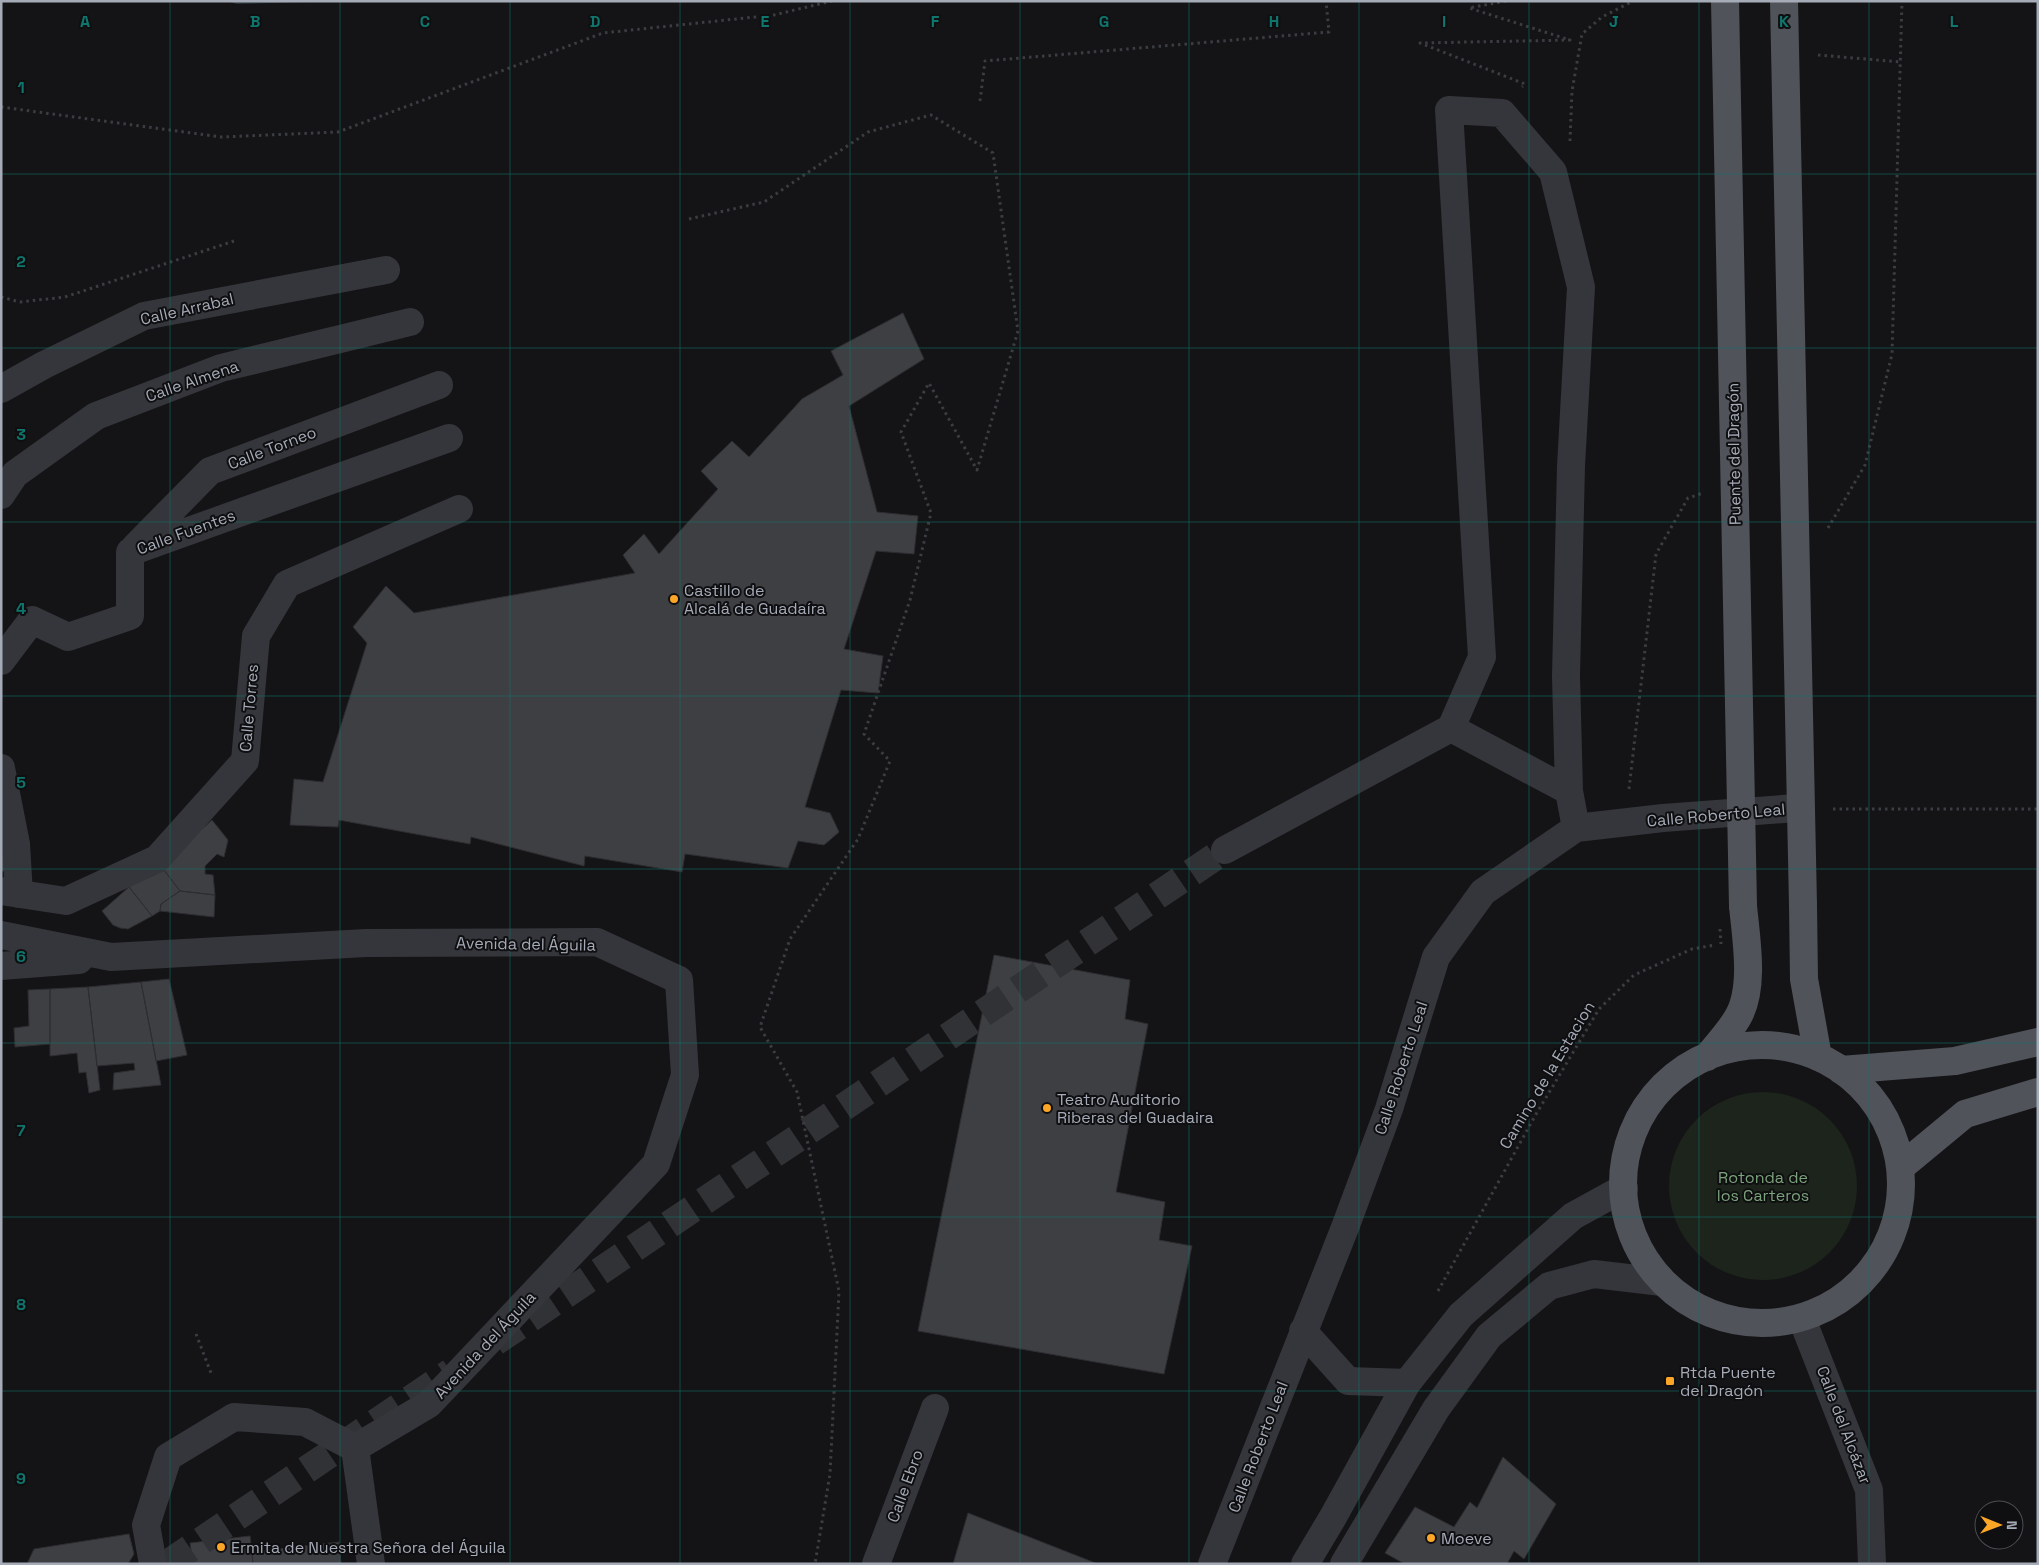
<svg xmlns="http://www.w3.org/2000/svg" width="2039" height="1565" font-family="'Space Grotesk',sans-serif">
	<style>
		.green { fill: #1c241c }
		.water { fill: #29343a }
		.building { fill: #3e3f43; stroke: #2e2e32 }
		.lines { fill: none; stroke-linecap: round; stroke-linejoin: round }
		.minor-tunnel { stroke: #313236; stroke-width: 28; stroke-dasharray: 28 14; stroke-linecap: butt }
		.path { stroke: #3b3d42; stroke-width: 3; stroke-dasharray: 2.5 4; stroke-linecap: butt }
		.minor { stroke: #35363b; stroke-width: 28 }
		.major { stroke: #50535a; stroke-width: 28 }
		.path-bridge { stroke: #3b3d42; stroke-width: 3; stroke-dasharray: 2.5 4; stroke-linecap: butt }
		.major-bridge { stroke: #50535a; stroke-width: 28 }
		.grid { fill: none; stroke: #0f766e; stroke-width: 1; stroke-opacity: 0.55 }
		.poi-dot { fill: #fba627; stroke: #0f0f11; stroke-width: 2 }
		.labels { text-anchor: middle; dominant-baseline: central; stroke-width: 4; stroke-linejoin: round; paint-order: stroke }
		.street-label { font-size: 16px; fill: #a5abb7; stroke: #0f0f11 }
		.poi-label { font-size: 16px; fill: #a5abb7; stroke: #0f0f11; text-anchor: start }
		.park-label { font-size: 16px; fill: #7ba37b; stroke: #0f0f11 }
		.grid-label { font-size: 16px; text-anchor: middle; font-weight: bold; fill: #0f766e; stroke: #0f0f11; stroke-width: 4; stroke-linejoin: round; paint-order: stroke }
	</style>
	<rect width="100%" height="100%" fill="#141416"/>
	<path class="green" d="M1669 1186a94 94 0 1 1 188 0a94 94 0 1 1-188 0Z"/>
	<path class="water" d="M 226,1 L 344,1 L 237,4 Z"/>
	<path class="building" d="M 903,313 L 924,359 L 849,406 L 877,512 L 918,516 L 914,554 L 876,551 L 844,649 L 883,656 L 878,693 L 841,690 L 805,807 L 830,813 L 839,832 L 824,845 L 798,841 L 788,868 L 685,854 L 682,872 L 585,856 L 584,866 L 471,837 L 470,844 L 339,820 L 338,827 L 290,825 L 294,779 L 323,782 L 367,643 L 353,627 L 386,586 L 414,613 L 635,573 L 623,555 L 644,534 L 659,554 L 718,489 L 701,471 L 732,441 L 749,457 L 802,399 L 843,375 L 831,351 Z
		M 212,820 L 228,840 L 224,857 L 217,854 L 205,866 L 205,874 L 213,875 L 215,895 L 180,891 L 161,866 Z
		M 1,837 L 6,871 L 1,871 Z
		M 161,866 L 180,891 L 161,904 L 160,911 L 152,916 L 129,887 Z
		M 129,887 L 152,916 L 128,929 L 120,928 L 113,925 L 102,911 Z
		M 180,891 L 215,895 L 214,917 L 160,911 L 161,904 Z
		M 994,955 L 1130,980 L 1125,1019 L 1148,1024 L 1116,1192 L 1165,1202 L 1159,1240 L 1192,1246 L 1164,1374 L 918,1331 Z
		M 169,979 L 187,1055 L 156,1061 L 141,982 Z
		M 141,982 L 161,1085 L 113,1090 L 114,1073 L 135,1070 L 134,1063 L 97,1066 L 88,987 Z
		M 88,987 L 100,1090 L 89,1093 L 86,1072 L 79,1073 L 77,1053 L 50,1056 L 50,989 Z
		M 50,989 L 50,1044 L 15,1047 L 14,1028 L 29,1026 L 28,990 Z
		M 1503,1457 L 1556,1504 L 1524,1559 L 1514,1551 L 1507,1564 L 1405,1564 L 1385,1553 L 1415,1507 L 1454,1527 L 1470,1502 L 1477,1508 Z
		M 968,1513 L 1098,1564 L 953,1564 Z
		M 129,1534 L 134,1554 L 128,1564 L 27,1564 L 34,1549 Z
		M 250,1536 L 253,1564 L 193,1564 L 190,1543 Z
		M 339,1542 L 341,1564 L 253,1564 L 252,1552 Z"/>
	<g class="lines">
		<path class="minor-tunnel" d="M 495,1342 L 1225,850
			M 167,1564 L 451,1372"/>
		<path class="path" d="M 1506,1 L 1469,8 L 1570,40 L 1420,43 L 1525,84 L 1522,87
			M 1818,55 L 1901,62
			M 980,101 L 985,61 L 1329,32 L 1326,1
			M 1,107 L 221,137 L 338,132 L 603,33 L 774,15 L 832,1
			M 1570,141 L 1572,91 L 1582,34 L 1602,17 L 1633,1
			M 689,219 L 764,202 L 868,132 L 931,115 L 993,153 L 1018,331 L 977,470 L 929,383 L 901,432 L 931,513 L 910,600 L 864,734 L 890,761 L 858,839 L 790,939 L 760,1027 L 797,1092 L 839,1291 L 830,1474 L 815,1564
			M 1,297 L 20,302 L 65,297 L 234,241
			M 1828,528 L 1865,465 L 1892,354 L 1902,1
			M 1629,789 L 1656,554 L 1688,498 L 1703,493
			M 1833,809 L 2038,809
			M 1438,1291 L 1535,1116 L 1599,1009 L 1634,975 L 1692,949 L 1715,945
			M 196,1334 L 211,1373"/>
		<path class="minor" d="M 1,389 L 44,365 L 144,316 L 386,270
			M 1,495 L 15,474 L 96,416 L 221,368 L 410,322
			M 135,547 L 210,471 L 439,385
			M 1,661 L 32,620 L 68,637 L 130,616 L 130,552 L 449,438
			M 1451,728 L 1569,791
			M 1,768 L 16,844 L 19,894
			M 1225,850 L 1451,728 L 1482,657 L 1449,110 L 1502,113 L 1553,172 L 1581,287 L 1571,466 L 1566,676 L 1569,791 L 1576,828
			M 1,891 L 66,901 L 157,859 L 245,761 L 256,636 L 287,584 L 459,509
			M 1,935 L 111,957 L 366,943 L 597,942 L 679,980 L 685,1075 L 656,1164 L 429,1404 L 355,1448
			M 1,966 L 79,960
			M 1802,1319 L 1869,1490 L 1872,1564
			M 1303,1331 L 1348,1381 L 1407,1383
			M 355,1448 L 371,1564
			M 153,1564 L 146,1525 L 168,1457 L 234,1417 L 305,1422 L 355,1448
			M 876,1564 L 935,1408
			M 1212,1564 L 1346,1225 L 1389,1109 L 1436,957 L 1483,892 L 1576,828 L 1663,818 L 1796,808
			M 1305,1564 L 1333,1517 L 1407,1383 L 1461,1315 L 1573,1216 L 1624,1188
			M 1344,1564 L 1436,1409 L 1489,1336 L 1549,1286 L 1594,1274 L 1662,1282"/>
		<path class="major" d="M 1803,905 L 1804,979 L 1818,1057
			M1623 1184a139 139 0 1 1 278 0a139 139 0 1 1-278 0Z
			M 1707,1057 C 1718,1044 1730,1031 1738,1017 C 1755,988 1746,938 1743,906
			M 1841,1070 L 1955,1061 L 2038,1042
			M 1901,1167 L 1965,1114 L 2038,1092"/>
		<path class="path-bridge" d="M 1720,929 L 1721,944"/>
		<path class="major-bridge" d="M 1725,1 L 1743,906
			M 1784,1 L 1803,905"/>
	</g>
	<path class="grid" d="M 170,1 L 170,1564M 340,1 L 340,1564M 510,1 L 510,1564M 680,1 L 680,1564M 850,1 L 850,1564M 1020,1 L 1020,1564M 1189,1 L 1189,1564M 1359,1 L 1359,1564M 1529,1 L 1529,1564M 1699,1 L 1699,1564M 1869,1 L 1869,1564M 1,174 L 2038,174M 1,348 L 2038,348M 1,522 L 2038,522M 1,696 L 2038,696M 1,869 L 2038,869M 1,1043 L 2038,1043M 1,1217 L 2038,1217M 1,1391 L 2038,1391"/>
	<g class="poi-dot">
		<circle cx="674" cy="599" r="5"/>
		<circle cx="1047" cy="1108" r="5"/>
		<rect x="1665" y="1376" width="10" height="10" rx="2.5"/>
		<circle cx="1431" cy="1538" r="5"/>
		<circle cx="221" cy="1547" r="5"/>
	</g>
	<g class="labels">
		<g class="street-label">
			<text transform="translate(187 309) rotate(-13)">Calle Arrabal</text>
			<text transform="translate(192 381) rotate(-19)">Calle Almena</text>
			<text transform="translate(272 448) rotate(-21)">Calle Torneo</text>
			<text transform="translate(1734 454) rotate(-91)">Puente del Dragón</text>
			<text transform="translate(186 532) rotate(-20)">Calle Fuentes</text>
			<text transform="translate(249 708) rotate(-85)">Calle Torres</text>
			<text transform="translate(1716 815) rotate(-5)">Calle Roberto Leal</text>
			<text transform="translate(526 944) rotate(1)">Avenida del Águila</text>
			<text transform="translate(1401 1068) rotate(-72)">Calle Roberto Leal</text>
			<text transform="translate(1547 1075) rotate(-59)">Camino de la Estacion</text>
			<text transform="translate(485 1345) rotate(-47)">Avenida del Águila</text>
			<text transform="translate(1844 1425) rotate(69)">Calle del Alcázar</text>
			<text transform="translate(1258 1447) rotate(-69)">Calle Roberto Leal</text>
			<text transform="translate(905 1486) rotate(-70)">Calle Ebro</text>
		</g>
		<g class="poi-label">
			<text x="684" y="590">Castillo de<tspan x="684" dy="18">Alcalá de Guadaíra</tspan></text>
			<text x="1057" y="1099">Teatro Auditorio<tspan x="1057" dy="18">Riberas del Guadaira</tspan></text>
			<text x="1680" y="1372">Rtda Puente<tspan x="1680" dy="18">del Dragón</tspan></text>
			<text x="1441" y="1538">Moeve</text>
			<text x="231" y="1547">Ermita de Nuestra Señora del Águila</text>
		</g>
		<g class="park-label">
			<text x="1763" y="1177">Rotonda de<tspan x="1763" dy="18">los Carteros</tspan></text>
		</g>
	</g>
	<g class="grid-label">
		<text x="85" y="27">A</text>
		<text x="255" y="27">B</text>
		<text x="425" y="27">C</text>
		<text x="595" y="27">D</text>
		<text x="765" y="27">E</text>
		<text x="935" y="27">F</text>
		<text x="1104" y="27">G</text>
		<text x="1274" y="27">H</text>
		<text x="1444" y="27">I</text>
		<text x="1614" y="27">J</text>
		<text x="1784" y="27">K</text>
		<text x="1954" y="27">L</text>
		<text x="21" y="93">1</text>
		<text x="21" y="267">2</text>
		<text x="21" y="440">3</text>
		<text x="21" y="614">4</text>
		<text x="21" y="788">5</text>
		<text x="21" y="962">6</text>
		<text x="21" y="1136">7</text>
		<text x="21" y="1310">8</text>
		<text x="21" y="1484">9</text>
	</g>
	<rect width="2039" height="1565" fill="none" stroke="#a5abb7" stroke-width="5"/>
	<g transform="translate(1999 1525) rotate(91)"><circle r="24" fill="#0f0f11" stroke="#4b4d53"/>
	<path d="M0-4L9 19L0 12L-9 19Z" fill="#fba627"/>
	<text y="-8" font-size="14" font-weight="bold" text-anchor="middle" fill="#a5abb7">N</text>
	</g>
</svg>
